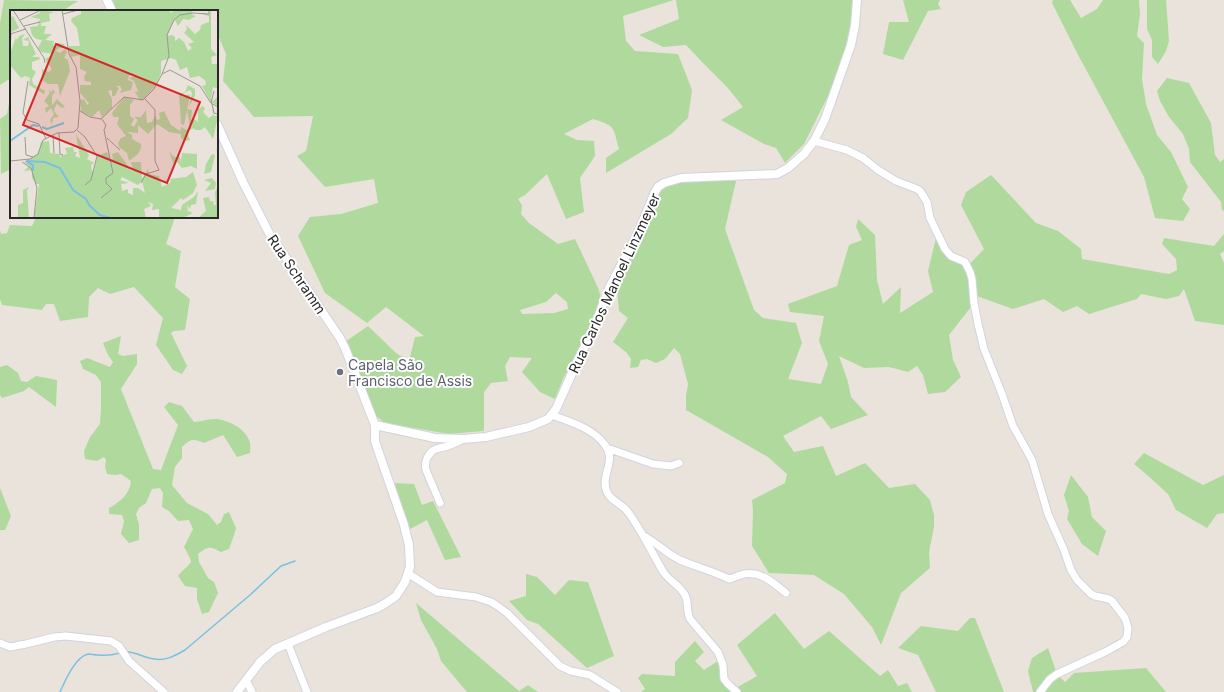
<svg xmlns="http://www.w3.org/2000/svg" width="1224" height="692" font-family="Inter,sans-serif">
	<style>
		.green { fill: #b0d99e; fill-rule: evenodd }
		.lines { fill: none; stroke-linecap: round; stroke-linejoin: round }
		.stream { stroke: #7ac1df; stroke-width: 1.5 }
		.minor-casing { stroke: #d1d3df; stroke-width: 9 }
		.tertiary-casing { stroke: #d1d3df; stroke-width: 10 }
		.minor { stroke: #fff; stroke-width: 7 }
		.tertiary { stroke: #fff; stroke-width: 8 }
		.worship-dot { fill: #6b7280; stroke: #fff; stroke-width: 1.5 }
		.labels { text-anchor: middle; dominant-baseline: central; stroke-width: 4; stroke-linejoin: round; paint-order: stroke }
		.street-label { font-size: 14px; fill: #282828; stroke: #fff }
		.worship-label { font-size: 14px; fill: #5b616d; stroke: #fff; text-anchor: start }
		.inset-river { fill: none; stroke: #7ac1df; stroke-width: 2 }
		.inset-road { fill: none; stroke: #9c9893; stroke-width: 1 }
		.view { fill: #d62828; fill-opacity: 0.15; stroke: #d62828; stroke-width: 2 }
		.inset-edge { fill: none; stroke: #282828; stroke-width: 2 }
	</style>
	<rect width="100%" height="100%" fill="#e9e3db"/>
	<path class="green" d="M 4,0 L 78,1 L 62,11 L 11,11 L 11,78 L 0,85 L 0,23 Z
		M 109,0 L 674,0 L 623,16 L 626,41 L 635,51 L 678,54 L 692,90 L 688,118 L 671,134 L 606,173 L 606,158 L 619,149 C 613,127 616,126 593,119 L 564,134 L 577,140 L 594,141 L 595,156 L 580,178 L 584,212 L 566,219 L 547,174 L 525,195 L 518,199 L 522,205 L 521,214 L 529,223 L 558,244 L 575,239 L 599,290 L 602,305 L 563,379 L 555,399 L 540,392 L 522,372 L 532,358 L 510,357 L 505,366 L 508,381 L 491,383 L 484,392 L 484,431 L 449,434 L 385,423 L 376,416 L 345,342 L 368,326 L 396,353 L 409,361 L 415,337 L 424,336 L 386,307 L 367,323 L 325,293 L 298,236 L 310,217 L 341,214 L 378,203 L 374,179 L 325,187 L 297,156 L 306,151 L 313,116 L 254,117 L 223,81 L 226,54 L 217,33 L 217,11 L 208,11 L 207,10 L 206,11 L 115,11 ZM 556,293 L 567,302 L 568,309 L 554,313 L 522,314 L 520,310 L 546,302 Z
		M 676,0 L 855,0 L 855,6 L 839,74 L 804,144 L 785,163 L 776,148 L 764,144 L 721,120 L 743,107 L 728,88 L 704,64 L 686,45 L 663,47 L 639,35 L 679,19 Z
		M 903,0 L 940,0 L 938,4 L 941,9 L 928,11 L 903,60 L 883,54 L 889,22 L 909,22 Z
		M 1053,0 L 1070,0 L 1081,18 L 1097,9 L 1103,0 L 1139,0 L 1140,14 L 1137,36 L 1144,43 L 1142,79 L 1146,104 L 1157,135 L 1171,152 L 1188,187 L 1182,199 L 1190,209 L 1183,221 L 1155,218 L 1144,177 L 1076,51 L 1052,3 Z
		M 1147,0 L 1166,0 L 1169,41 L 1166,51 L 1158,64 L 1152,57 L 1152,40 L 1147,29 Z
		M 1167,78 L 1189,83 L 1211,123 L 1215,155 L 1220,162 L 1224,159 L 1224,211 L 1222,210 L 1221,202 L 1190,162 L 1189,149 L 1183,134 L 1169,117 L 1160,101 L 1157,91 Z
		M 11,93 L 11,169 L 1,174 L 0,119 L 7,114 Z
		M 991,175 L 1036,223 L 1058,231 L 1081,249 L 1082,259 L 1169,274 L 1177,270 L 1176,259 L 1162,244 L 1164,238 L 1214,246 L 1224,234 L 1224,251 L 1220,254 L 1224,263 L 1224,325 L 1195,321 L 1184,289 L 1179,296 L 1166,299 L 1141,294 L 1137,299 L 1089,314 L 1077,306 L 1063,312 L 1044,299 L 1013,309 L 974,295 L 974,303 L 949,335 L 953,360 L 961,377 L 945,392 L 928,394 L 923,375 L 917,366 L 908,372 L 889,367 L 864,368 L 839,356 L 848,382 L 851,397 L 868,415 L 831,429 L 821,416 L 783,436 L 794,452 L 823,446 L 836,476 L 865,463 L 889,488 L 915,484 L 930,500 L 934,515 L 934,527 L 929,552 L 930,568 L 901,593 L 881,645 L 872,627 L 844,594 L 814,575 L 769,573 L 752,546 L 753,511 L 752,500 L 785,483 L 787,474 L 768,457 L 686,410 L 686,396 L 688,384 L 680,354 L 674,348 L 665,359 L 656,363 L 647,359 L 641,360 L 638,367 L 630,368 L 631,359 L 626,352 L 613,342 L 628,318 L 619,311 L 617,290 L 611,287 L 656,193 L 669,183 L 699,180 L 736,181 L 725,229 L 754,310 L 763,318 L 796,323 L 802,343 L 788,379 L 821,384 L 828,364 L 819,341 L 824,316 L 790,312 L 788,304 L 837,286 L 849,245 L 862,240 L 856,227 L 858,219 L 875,235 L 877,280 L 883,304 L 901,287 L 900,313 L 933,292 L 928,271 L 937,234 L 945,249 L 968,266 L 984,249 L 961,205 L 966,192 Z
		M 36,217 L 175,217 L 166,244 L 181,251 L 175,287 L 190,299 L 185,330 L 174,331 L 171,333 L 187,366 L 182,374 L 173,370 L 156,345 L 163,318 L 134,287 L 110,294 L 98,288 L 89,297 L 88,317 L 60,321 L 54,304 L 46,304 L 42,310 L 2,305 L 0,299 L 0,230 L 1,234 L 7,233 L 10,225 L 32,226 Z
		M 121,336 L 118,354 L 123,356 L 137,354 L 137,364 L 121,389 L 153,469 L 161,470 L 178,425 L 164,407 L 169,402 L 182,406 L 194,422 C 200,422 207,419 213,419 C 225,418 245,428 249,440 C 251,444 250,450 250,453 L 237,457 L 223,435 L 204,443 C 193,438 190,439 182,447 L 182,458 L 175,467 L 172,485 L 187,503 L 208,514 L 217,525 L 221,522 L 224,514 L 229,512 L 236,528 L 233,538 L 229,549 L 221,552 C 210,546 208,546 198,554 L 199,562 L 208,578 L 214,582 L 218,593 L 209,612 L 202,614 L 197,599 L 197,588 L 185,586 L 178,576 C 182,570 187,568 191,562 L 190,558 L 184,547 L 193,529 L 189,520 L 178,521 L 169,511 L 162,507 L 163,493 L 160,488 L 152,489 L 146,503 L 139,508 L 136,514 L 139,525 L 139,540 L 129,543 L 121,534 L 124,521 L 122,515 L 109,514 L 109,508 C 120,502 130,494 131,481 L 121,474 L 116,475 L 107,474 L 105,466 L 106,460 L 104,457 L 97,461 L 85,459 L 84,451 L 90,437 L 100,424 L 101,408 L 101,382 L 96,375 L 83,369 L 80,361 L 87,358 L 110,367 L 113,362 L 108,355 L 103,343 Z
		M 7,365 L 18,373 L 21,381 L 27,382 L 36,376 L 57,380 L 56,407 L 29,387 L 24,391 L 2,398 L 0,395 L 0,367 Z
		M 1144,453 L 1203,485 L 1224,475 L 1224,513 L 1217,514 L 1207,528 L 1176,510 L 1168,494 L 1146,474 L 1134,464 Z
		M 1071,475 L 1088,497 L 1092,517 L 1106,531 L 1098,556 L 1082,544 L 1067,519 L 1069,511 L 1064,495 Z
		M 394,483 L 414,484 L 422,505 L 433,501 L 461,557 L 445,560 L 427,520 L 410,529 Z
		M 0,488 L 11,516 L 5,530 L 0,530 Z
		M 526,574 L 537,577 L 555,595 L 569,580 L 588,582 L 614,656 L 587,668 L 538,624 L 527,620 L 509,601 L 526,596 Z
		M 416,603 L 519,691 L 528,685 L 538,692 L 467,692 L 441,661 L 437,649 L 421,620 Z
		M 775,613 L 804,649 L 829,631 L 880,676 L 888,670 L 898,686 L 907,683 L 912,692 L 641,692 L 645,689 L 638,678 L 642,674 L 675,676 L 675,662 L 695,641 L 704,652 L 695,661 L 704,670 L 721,659 L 724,679 L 734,689 L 757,676 L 737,645 Z
		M 970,618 L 975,618 L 1004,692 L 936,692 L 918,655 L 898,648 L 921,626 L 958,631 Z
		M 1048,648 L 1057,674 L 1065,682 L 1074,673 L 1146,668 L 1166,692 L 1033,692 L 1028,671 L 1032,658 Z"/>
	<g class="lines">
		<path class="stream" d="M 127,652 C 136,652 140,656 149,658 C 164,662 173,657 185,650 L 250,595 L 281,566 L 295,561
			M 60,692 C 65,681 75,657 88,654 C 91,654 95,655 98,655 C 106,656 113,655 120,653"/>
		<defs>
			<path id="minor" d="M 814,141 L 847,150 L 863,158 L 878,170 L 896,181 L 917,189 L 920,191 L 927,202 L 930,218 L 945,249 L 951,256 L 965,262 L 970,272 L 972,279 L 974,303 L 978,324 L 984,349 L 1002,394 L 1013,426 L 1032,460 L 1048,514 L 1064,550 L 1071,570 L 1077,580 L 1091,594 L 1095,596 L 1109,599 L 1112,601 L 1125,618 L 1128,628 L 1127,637 L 1123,642 L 1107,651 L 1057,674 L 1050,679 L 1040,692
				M 552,415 C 570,422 593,428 605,445 C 618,462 598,476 608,494 C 612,501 623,505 628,512 C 642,531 652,553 664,573 C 670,581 680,586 685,595 C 689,603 686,611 690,619 L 718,652 L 723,665 L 724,679 L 728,684 L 737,692
				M 607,448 L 653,464 L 671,466 L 679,463
				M 440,503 L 426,470 C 425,466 425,463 427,458 C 433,447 437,449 448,446 C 453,444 458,442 463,439
				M 644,536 C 657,543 667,554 680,560 C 696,567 713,571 729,579 C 734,578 739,575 744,574 C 762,571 773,583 786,593
				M 409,574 L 437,592 L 476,597 L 491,602 L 496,605 L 507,613 L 560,666 L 571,671 L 590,675 L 617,692
				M 0,643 L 10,647 L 26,644 L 54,637 L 66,636 L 111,641 L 119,646 L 129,661 L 164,692
				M 288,644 L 307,692
				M 246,680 L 252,692"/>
			<path id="tertiary" d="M 107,0 L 112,11
				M 217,124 L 243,182 L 269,233 L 340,338 L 345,348 L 375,425 L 375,441 L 378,450 L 404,525 L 409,545 L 410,567 L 405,582 L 396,596 L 386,603 L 377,608 L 326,627 L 275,649 L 260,662 L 237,692
				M 375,425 L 435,438 L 463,439 L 486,437 L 512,431 L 529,427 L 548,419 L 556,409 L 577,362 L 593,330 L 610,286 L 637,235 L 655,192 L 658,187 L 664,183 L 681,178 L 777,174 L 788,168 L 804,154 L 814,141 L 825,119 L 851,45 L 855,25 L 857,0"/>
		</defs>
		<use href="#minor" class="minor-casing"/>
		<use href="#tertiary" class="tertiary-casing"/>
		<use href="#minor" class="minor"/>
		<use href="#tertiary" class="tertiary"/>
	</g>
	<circle class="worship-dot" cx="340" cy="372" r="4"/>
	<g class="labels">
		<g class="street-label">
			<text transform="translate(297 274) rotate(56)">Rua Schramm</text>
			<text transform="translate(614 283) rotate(-65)">Rua Carlos Manoel Linzmeyer</text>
		</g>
		<g class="worship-label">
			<text x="348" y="364">Capela São<tspan x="348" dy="16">Francisco de Assis</tspan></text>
		</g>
	</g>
	<g transform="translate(10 10)">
		<rect width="208" height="208" fill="#e9e3db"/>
		<path d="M 29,0 L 44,2 L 39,4 L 40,11 L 31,13 L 31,16 L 36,16 L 34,24 L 42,24 L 35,30 L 44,31 L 43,36 L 48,33 L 54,34 L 55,37 L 47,39 L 46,41 L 50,43 L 55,39 L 57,42 L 54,48 L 58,50 L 60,61 L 50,86 L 48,74 L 38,74 L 32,70 L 32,59 L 39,62 L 42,59 L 35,49 L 44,44 L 31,42 L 28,38 L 32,30 L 26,29 L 22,25 L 20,17 L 28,16 L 30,9 L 21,7 L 30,3 ZM 71,0 L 159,0 L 161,3 L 164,0 L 183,0 L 181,4 L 186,6 L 179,10 L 173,9 L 168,16 L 165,10 L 173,5 L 164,10 L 157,26 L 162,25 L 165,27 L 165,31 L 169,28 L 174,32 L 178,41 L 182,38 L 178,34 L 184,32 L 174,23 L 177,19 L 176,15 L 185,24 L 190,20 L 191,15 L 199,12 L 199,6 L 188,3 L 199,4 L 201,0 L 201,39 L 207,45 L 201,47 L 202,54 L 208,54 L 208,79 L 203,77 L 201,89 L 203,91 L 208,86 L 208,96 L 201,92 L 192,76 L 196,75 L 195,70 L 189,66 L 180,68 L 177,57 L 170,60 L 166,50 L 161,48 L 151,51 L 151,63 L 146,75 L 134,89 L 130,90 L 125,82 L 128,81 L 124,71 L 119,68 L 125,66 L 119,65 L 118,70 L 123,72 L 121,80 L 109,83 L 112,80 L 110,76 L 106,76 L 109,78 L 105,86 L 102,86 L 102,80 L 98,81 L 102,89 L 102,98 L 92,107 L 89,100 L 82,107 L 71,101 L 70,90 L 74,89 L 77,95 L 79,93 L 70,83 L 70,75 L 81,75 L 81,72 L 75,71 L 74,66 L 77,62 L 70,59 L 70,45 L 61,47 L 59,39 L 59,36 L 70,36 L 67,18 L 61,11 L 62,8 L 71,4 ZM 3,6 L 9,18 L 0,23 L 0,8 ZM 15,24 L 12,28 L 13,36 L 18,36 L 19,31 L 13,30 L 18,27 L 26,44 L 22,47 L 29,47 L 30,49 L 22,52 L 22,59 L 26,62 L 22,69 L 23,74 L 35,81 L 34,84 L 19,75 L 20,68 L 15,66 L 11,68 L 0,55 L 0,44 L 6,27 L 7,30 L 9,26 ZM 178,75 L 185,79 L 185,86 L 179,96 L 182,83 L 180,80 L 172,84 L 172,87 L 179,84 L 180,86 L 174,115 L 171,114 L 169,84 L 175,82 ZM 42,79 L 45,82 L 42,85 L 42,96 L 47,89 L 55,97 L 52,98 L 47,94 L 45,97 L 44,101 L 49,107 L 43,108 L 42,115 L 40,110 L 44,104 L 41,98 L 36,103 L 35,98 L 39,96 L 34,91 L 40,83 L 38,80 L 42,82 ZM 114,87 L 124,90 L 120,95 L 120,106 L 124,109 L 121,115 L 124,117 L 128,110 L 124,107 L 131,107 L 136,100 L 137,113 L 142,112 L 145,105 L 147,110 L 150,109 L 149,103 L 154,101 L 161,115 L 170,121 L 171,117 L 177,120 L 180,117 L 177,99 L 182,100 L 181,110 L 185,109 L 188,112 L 188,99 L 193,96 L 195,99 L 193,102 L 199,108 L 203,105 L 202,97 L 204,106 L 208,106 L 203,129 L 195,117 L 191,120 L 184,120 L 185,118 L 177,121 L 180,130 L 176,131 L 171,128 L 171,124 L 159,122 L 147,114 L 138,124 L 128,115 L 128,123 L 117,122 L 122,125 L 122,129 L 131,134 L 131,138 L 128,144 L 119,151 L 117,143 L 109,137 L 108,133 L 111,128 L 116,126 L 107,114 L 109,107 L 103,107 L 102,103 ZM 66,124 L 79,145 L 77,149 L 84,153 L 81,155 L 82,161 L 84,161 L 87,146 L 97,142 L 100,149 L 103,149 L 102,144 L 108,142 L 121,160 L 123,160 L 121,152 L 131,152 L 132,169 L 138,159 L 139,164 L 149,166 L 152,177 L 161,172 L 160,169 L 176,167 L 183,162 L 187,175 L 183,183 L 173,190 L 171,188 L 161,198 L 171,200 L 172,195 L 184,187 L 188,181 L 186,194 L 181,195 L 180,199 L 177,195 L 178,201 L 183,203 L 173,208 L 149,208 L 149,199 L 142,200 L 143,194 L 138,192 L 141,196 L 134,199 L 136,208 L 24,208 L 29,174 L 26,174 L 22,168 L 22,160 L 14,161 L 19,156 L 14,152 L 28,144 L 31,132 L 39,131 L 40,143 L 50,144 L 50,148 L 52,145 L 57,144 L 55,138 L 63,137 L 64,142 L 67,142 L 65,146 L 70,148 ZM 112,167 L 128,175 L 132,171 L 135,183 L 128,178 L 123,178 L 123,185 L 118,183 L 118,179 L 112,181 L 111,174 L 119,173 L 110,170 ZM 159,141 L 164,147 L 170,147 L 171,152 L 172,143 L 187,144 L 187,159 L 181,156 L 172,158 L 167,152 L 163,153 ZM 202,144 L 205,145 L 201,162 L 194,164 L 196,154 ZM 202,168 L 206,173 L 205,179 L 195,181 L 201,173 L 194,170 ZM 19,177 L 17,181 L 19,208 L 8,208 L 8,195 L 13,193 L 13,180 ZM 208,177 L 208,208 L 188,208 L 196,201 L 193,188 L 199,187 L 200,191 L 203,191 L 204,195 L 206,195 L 205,182 Z" fill="#b0d99e" fill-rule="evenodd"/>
		<path class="inset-river" d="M 32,117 L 37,119 L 54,113M 0,131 L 23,115 L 29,116M 16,151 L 35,152 L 50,158 L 63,180 L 76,189 L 79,195 L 90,205 L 101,208M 17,152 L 23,155 L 23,161"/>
		<path class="inset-road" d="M 3,0 L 34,48 L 35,53M 53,4 L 68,0M 10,10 L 29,1M 14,16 L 30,12M 0,24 L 16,19M 0,38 L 1,24M 152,64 L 159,46 L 157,25 L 164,10 L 170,5 L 183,3 L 199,4 L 199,0M 18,71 L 13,103 L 17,110 L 29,114 L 36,129M 201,93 L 204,81M 202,94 L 204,103 L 207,104M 70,101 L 80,107 L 91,109 L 114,87 L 133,90 L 144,79 L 152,64 L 160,60 L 190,76 L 201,93 L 208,97M 67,120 L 75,127 L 87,146 L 81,170 L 75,175M 49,123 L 50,144 L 53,145M 43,125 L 44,143M 15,127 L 16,145 L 23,147M 97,128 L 110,140M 0,151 L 20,149 L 28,144 L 33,130 L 47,123 L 64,122 L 68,118 L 70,91 L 66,57 L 59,44 L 52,0M 12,152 L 21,158 L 27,178 L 24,208M 131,173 L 136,164 L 149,160 L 145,151 L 145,100 L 135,89M 91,188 L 102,179 L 96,173 L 96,168 L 103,163 L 94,120 L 96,115 L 91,108"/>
		<path class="view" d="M 46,34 L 190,92 L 157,173 L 13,115 Z"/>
		<rect width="208" height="208" class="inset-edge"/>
	</g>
</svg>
